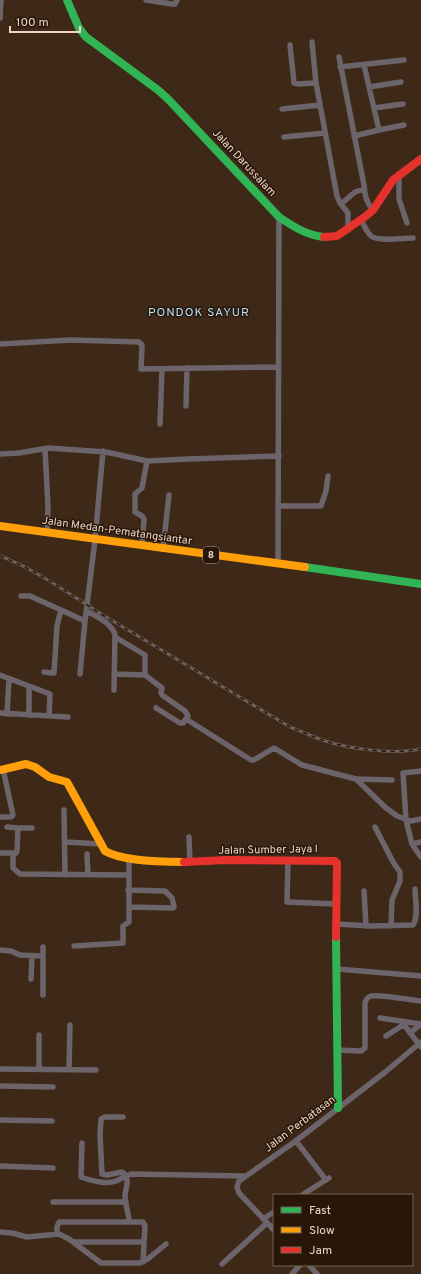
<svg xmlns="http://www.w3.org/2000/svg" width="421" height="1274" font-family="Overpass,sans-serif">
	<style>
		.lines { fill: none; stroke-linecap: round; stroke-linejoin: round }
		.street { stroke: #6c646b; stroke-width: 5.5 }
		.fast { stroke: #30b455; stroke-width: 8 }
		.slow { stroke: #ff9f0a; stroke-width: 8 }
		.jam { stroke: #e5322d; stroke-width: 8 }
		.rail-casing { stroke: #6d5f5b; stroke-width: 3 }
		.rail { stroke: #281609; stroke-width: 1.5; stroke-dasharray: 4.5; stroke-linecap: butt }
		.labels { text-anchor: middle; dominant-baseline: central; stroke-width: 3; stroke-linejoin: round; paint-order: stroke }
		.shield { fill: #281609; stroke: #b39c8c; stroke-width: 1 }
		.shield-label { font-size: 10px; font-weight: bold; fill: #eed5c4 }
		.street-label { font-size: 11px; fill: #eed5c4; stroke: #281609 }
		.neighbourhood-label { font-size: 12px; letter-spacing: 1px; fill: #b3e0fb; stroke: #281609 }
	</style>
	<rect width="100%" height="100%" fill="#3e2817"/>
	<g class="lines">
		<path class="street" d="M 146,0 L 172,4 L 175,4 L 177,0
			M 0,18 L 1,0
			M 312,42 L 316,83 L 337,196 L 340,203 L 348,213 L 348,230
			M 290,45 L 294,83 L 297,84 L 316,83
			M 339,57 L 364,185 C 365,196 366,202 373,210
			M 340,67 L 404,60
			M 369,87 L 401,82
			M 374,108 L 403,104
			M 282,109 L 320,105
			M 379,130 L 404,125
			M 354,136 L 379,130 L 364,65
			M 284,137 L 325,133
			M 399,174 L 399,199 L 407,223
			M 341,204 L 355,192 L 364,189
			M 361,220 C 364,225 367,233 371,236 C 378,242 404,238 413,238
			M 0,344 L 71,340 L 139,342 L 142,345 L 141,369 L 278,367
			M 186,406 L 187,368
			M 160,424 L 162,369
			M 45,449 L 48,506 L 47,532
			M 0,454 L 19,453 L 48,448 L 106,452 L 147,461 L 188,459 L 279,456
			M 279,506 L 321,506 L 326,491 L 328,476
			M 142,546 L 144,519 L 142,516 L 135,512 L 135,494 L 142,488 L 147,461
			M 163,549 L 169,495
			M 278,564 L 279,217
			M 21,596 L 30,596 L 61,610
			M 87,611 C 97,617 110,622 115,634 L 114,690
			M 44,672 L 52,673 L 54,673 L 57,626 L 61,610 L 85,621
			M 80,674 L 85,621 L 95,540 L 103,451
			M 114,674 L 145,675 L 145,655 L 115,637
			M 0,675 L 50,694 L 49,716
			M 145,675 L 162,688 L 161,692 L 162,695 L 185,711 L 188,716 L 186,719 L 251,760 L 254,760 L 274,748 L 302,765 L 356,779 L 385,807 L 397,816 L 411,821 L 421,819
			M 156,708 L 180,723 L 183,723 L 186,719
			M 0,713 L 68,717
			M 7,714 L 9,679
			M 29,715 L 29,687
			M 421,771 L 403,773 L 406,820 L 412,844 L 421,857
			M 357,779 L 392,780
			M 64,810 L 65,875
			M 0,817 L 11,817 L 13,815 L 3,769
			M 375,827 L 393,862 L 400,872 L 400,881 L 392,900 L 391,926
			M 18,828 L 32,828
			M 189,837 L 190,862
			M 65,842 L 101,844
			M 412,844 L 421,842
			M 0,853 L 16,853 L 17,851 L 18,828 L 7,827
			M 13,853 L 13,868 L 20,874 L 128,875
			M 87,854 L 88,875
			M 288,860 L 287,902 L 336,904
			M 128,890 L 165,891 L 172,898 L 174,907 L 173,908 L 129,907
			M 364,891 L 366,926
			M 336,924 L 371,926 L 413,925 C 419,916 415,899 415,889
			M 74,946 L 123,943 L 123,926 L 129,922 L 129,858
			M 0,950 L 11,951 L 20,955 L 43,956
			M 337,969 L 421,976
			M 31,979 L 32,956
			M 43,995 L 43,947
			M 380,1018 L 421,1024
			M 402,1022 L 421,1047
			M 410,1033 L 421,1024
			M 386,1036 L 403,1025
			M 338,1050 L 361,1051 L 365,1048 L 365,1003 C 366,999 368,997 371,996 C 380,994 410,1000 421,1001
			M 0,1069 L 96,1070
			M 39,1069 L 39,1035
			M 69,1069 L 70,1025
			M 0,1086 L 53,1087
			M 123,1117 L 105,1117 L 101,1119 L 100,1135 L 102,1174 L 107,1175 L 122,1172 C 125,1173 126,1176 127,1180 C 128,1185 125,1191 125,1196 C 125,1205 129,1213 129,1222
			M 0,1120 L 52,1121
			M 296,1141 L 326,1180
			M 82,1143 L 81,1177 C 92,1181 106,1185 116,1181 C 121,1179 125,1176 131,1174 L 244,1176
			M 0,1166 L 53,1168
			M 302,1195 L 329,1178
			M 53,1202 L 126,1202
			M 263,1219 L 274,1212
			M 274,1230 L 239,1193 L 237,1187 L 239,1181 L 293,1143 L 384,1073 L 421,1042
			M 0,1232 L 12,1233 L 27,1237 L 59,1234 L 69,1239 L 101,1263 L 140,1263 L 149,1258 L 166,1244
			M 57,1234 L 57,1227 L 59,1222 L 143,1222 L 145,1226 L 143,1262
			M 74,1242 L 144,1242
			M 222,1264 L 267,1223
			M 309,1265 L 317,1274
			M 292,1274 L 300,1265"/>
		<path class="fast" d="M 67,0 L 79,28 L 86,37 L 158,90 L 168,99 L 279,217 C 294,227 306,235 324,237
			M 305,567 L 421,584
			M 336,937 L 338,1108"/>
		<path class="slow" d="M 0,526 L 305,567
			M 0,770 L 26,764 L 35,767 L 49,777 L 67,782 L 105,851 C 122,861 163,862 184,862"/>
		<path class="jam" d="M 324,237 L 337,236 L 366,216 L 373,210 L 393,180 L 421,159
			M 184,862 L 226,860 L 335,861 L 337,863 L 336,937"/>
		<defs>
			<path id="rail" d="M 0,556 C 37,570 69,594 103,615 C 165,652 228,690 290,727 C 301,731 311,736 322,740 C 349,749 393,755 421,749"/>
		</defs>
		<use href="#rail" class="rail-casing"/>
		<use href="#rail" class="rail"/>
	</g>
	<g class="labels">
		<rect class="shield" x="203" y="547" width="16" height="16" rx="3"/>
		<g class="shield-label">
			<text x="211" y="555">8</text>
		</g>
		<g class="street-label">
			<text transform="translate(244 163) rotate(47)">Jalan Darussalam</text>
			<text transform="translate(117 531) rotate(8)">Jalan Medan-Pematangsiantar</text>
			<text transform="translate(268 850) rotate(-1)">Jalan Sumber Jaya I</text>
			<text transform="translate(300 1124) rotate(-37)">Jalan Perbatasan</text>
		</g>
		<g class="neighbourhood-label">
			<text x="199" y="313">PONDOK SAYUR</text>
		</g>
	</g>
	<rect x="273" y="1194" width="140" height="72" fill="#281609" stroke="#776254"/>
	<rect x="281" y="1207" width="20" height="6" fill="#30b455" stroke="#776254"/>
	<text x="309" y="1214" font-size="12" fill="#eed5c4">Fast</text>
	<rect x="281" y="1227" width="20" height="6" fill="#ff9f0a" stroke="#776254"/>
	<text x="309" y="1234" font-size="12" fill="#eed5c4">Slow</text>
	<rect x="281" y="1247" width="20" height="6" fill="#e5322d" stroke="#776254"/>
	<text x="309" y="1254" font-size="12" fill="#eed5c4">Jam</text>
	<path d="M10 26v6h70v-6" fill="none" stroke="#eed5c4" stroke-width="2"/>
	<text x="16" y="26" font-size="12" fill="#eed5c4" stroke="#281609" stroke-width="3" paint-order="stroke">100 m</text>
</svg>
